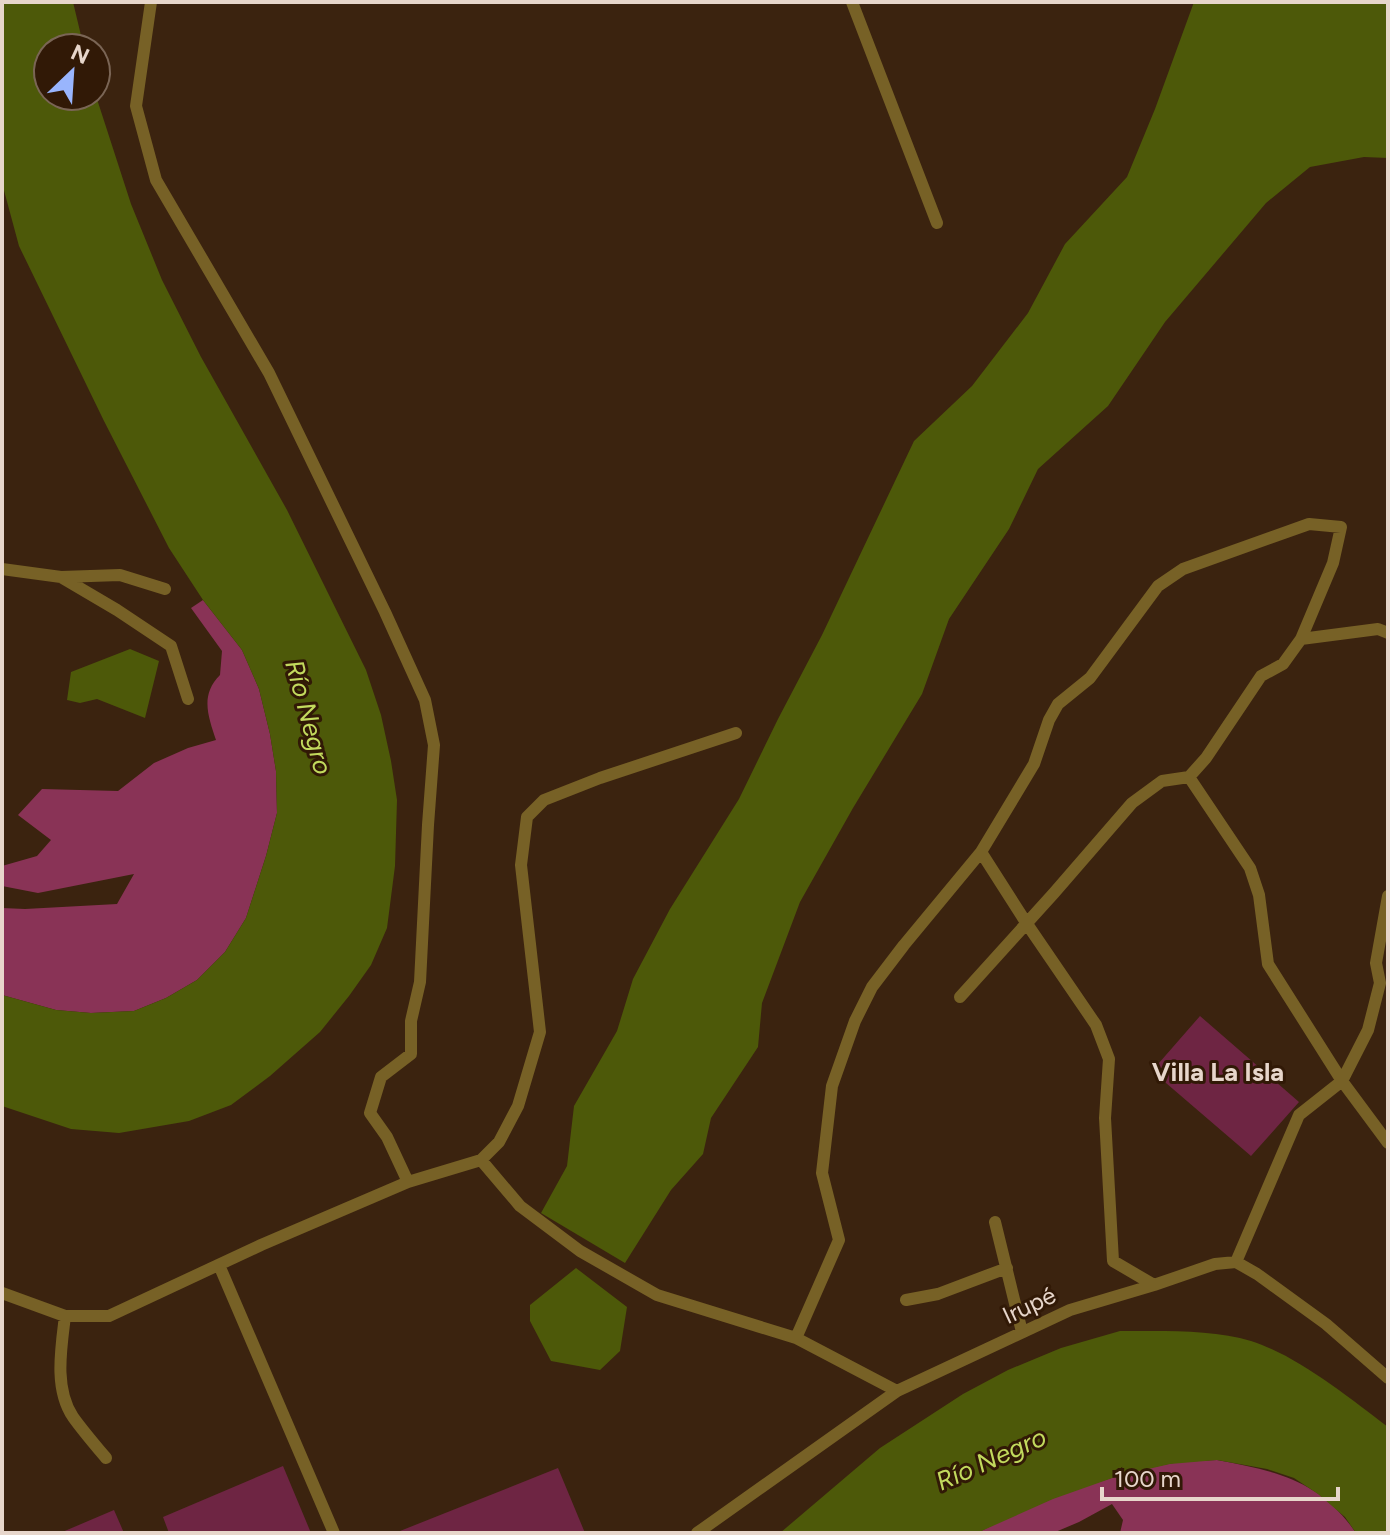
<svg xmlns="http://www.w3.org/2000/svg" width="1390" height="1535" font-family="Figtree,sans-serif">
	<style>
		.green { fill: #6e2543 }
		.forest { fill: #893356 }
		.water { fill: #4d5909 }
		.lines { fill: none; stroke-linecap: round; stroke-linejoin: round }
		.street { stroke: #776126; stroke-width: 12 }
		.labels { text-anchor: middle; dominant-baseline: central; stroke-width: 6; stroke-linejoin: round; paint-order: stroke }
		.street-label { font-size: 24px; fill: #e7d6cb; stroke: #311906 }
		.water-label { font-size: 26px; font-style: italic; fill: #c2da5d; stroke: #311906 }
		.neighbourhood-label { font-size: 26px; font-weight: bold; fill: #e7d6cb; stroke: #311906 }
	</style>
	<rect width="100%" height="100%" fill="#3b230f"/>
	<path class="green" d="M 1200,1016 L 1299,1102 L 1251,1156 L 1152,1071 Z
		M 283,1466 L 311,1533 L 169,1533 L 163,1517 Z
		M 558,1468 L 585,1533 L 395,1533 Z
		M 114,1510 L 124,1533 L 60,1533 Z"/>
	<path class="forest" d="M 203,600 L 242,650 L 259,689 L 270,734 L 276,771 L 277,813 L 266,856 L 246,918 L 225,952 L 197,980 L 166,998 L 134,1011 L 91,1013 L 56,1010 L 2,995 L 2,908 L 25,909 L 117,904 L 134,874 L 38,893 L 2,886 L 2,866 L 37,856 L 51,840 L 18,815 L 42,789 L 118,791 L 154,763 L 188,748 L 216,740 C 208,716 200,695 220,675 L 222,651 L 191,608 Z
		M 1217,1460 C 1276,1471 1320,1480 1356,1533 L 1120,1533 L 1123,1520 L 1112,1504 L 1079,1522 L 1053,1533 L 977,1533 C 1035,1503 1104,1476 1168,1464 C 1184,1461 1201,1461 1217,1460 Z"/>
	<path class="water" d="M 2,2 L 73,2 L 84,48 L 48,48 L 48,96 L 96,96 L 131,204 L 162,280 L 201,357 L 287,510 L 366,670 L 381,715 L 391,761 L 397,800 L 395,866 L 387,928 L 371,965 L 349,996 L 320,1032 L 270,1076 L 231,1105 L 189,1121 L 119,1133 L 71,1129 L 2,1106 L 2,995 L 56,1010 L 91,1013 L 134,1011 L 166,998 L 197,980 L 225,952 L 246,918 L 266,856 L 277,813 L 276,771 L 270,734 L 259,689 L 242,650 L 203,600 L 169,548 L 104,421 L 19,246 L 2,183 Z
		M 1194,2 L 1388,2 L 1388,158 L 1364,157 L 1310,167 L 1266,203 L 1165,322 L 1108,406 L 1038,469 L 1009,529 L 949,619 L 922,694 L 853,808 L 800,902 L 762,1003 L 758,1047 L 711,1118 L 703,1154 L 671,1190 L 625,1263 L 541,1213 L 567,1166 L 574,1106 L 617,1031 L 633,979 L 670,909 L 739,799 L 778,719 L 822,635 L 914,441 L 972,386 L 1028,313 L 1065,244 L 1127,177 L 1155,109 Z
		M 130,649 L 159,661 L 145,718 L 97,699 L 80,703 L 67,700 L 71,672 Z
		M 576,1268 L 627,1307 L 620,1351 L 600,1370 L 551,1361 L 530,1321 L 530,1305 Z
		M 1120,1331 C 1160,1331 1213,1329 1251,1341 C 1298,1356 1348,1397 1388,1427 L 1388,1533 L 1356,1533 L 1345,1517 L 1318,1494 L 1294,1478 L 1267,1469 L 1217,1460 L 1170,1464 L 1118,1476 L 1053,1499 L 977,1533 L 780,1533 L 880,1448 L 963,1394 L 1008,1370 L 1061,1348 Z"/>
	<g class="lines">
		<path class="street" d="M 151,2 L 136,106 L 156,180 L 269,373 L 385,612 L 425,700 L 434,745 L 428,825 L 420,982 L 411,1021 L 411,1054 L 381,1077 L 370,1113 L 387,1137 L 408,1182
			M 852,2 L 937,223
			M 2,569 L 61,577 L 117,610 L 171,646 L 188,699
			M 61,577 L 120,575 L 165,589
			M 1301,639 L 1378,629 L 1388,633
			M 1189,777 L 1250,868 L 1259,895 L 1268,964 L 1342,1081 L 1388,1143
			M 981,852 L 1027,924 L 1096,1025 L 1109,1059 L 1105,1118 L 1113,1261 L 1154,1285
			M 481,1160 L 499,1142 L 518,1106 L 540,1032 L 521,865 L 527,817 L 544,800 L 600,778 L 736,733
			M 995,1222 L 1022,1332
			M 1236,1262 L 1299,1115 L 1342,1081 L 1368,1030 L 1380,983 L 1376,963 L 1388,896
			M 219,1265 L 334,1533
			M 2,1293 L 65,1316 L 109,1316 L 261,1245 L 408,1182 L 481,1160 L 520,1206 L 580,1251 L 657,1295 L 796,1338 L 897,1391
			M 906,1300 L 938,1294 L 1007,1268
			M 65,1316 C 61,1349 54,1389 73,1417 C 83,1431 95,1445 106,1458
			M 796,1338 L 839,1240 L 822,1173 L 832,1086 L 855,1021 L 872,987 L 904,945 L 981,852 L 1034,764 L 1049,720 L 1058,704 L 1090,678 L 1158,586 L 1183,569 L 1309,524 L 1341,527 L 1333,563 L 1301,639 L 1283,664 L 1261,676 L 1206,758 L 1189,777 L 1162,781 L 1132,803 L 1054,893 L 960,997
			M 697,1533 L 897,1391 L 1070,1310 L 1154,1285 L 1215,1264 L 1236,1262 L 1257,1274 L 1326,1324 L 1388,1378"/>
	</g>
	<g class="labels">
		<g class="street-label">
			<text transform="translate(1029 1305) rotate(-25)">Irupé</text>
		</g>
		<g class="water-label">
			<text transform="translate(309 717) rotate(75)">Río Negro</text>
			<text transform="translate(991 1459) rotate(-24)">Río Negro</text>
		</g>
		<g class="neighbourhood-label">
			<text x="1218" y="1072">Villa La Isla</text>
		</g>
	</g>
	<rect width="1390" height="1535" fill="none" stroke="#e7d6cb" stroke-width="8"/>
	<g transform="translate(72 72) rotate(25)"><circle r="38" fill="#311906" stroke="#7a6555" stroke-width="2"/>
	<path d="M0-6L14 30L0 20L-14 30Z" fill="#99b5fd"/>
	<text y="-12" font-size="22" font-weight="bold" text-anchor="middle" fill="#e7d6cb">N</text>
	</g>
	<path d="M1102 1487v12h236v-12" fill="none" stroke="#e7d6cb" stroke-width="4"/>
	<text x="1114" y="1487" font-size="24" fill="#e7d6cb" stroke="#311906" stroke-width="6" paint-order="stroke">100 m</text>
</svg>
